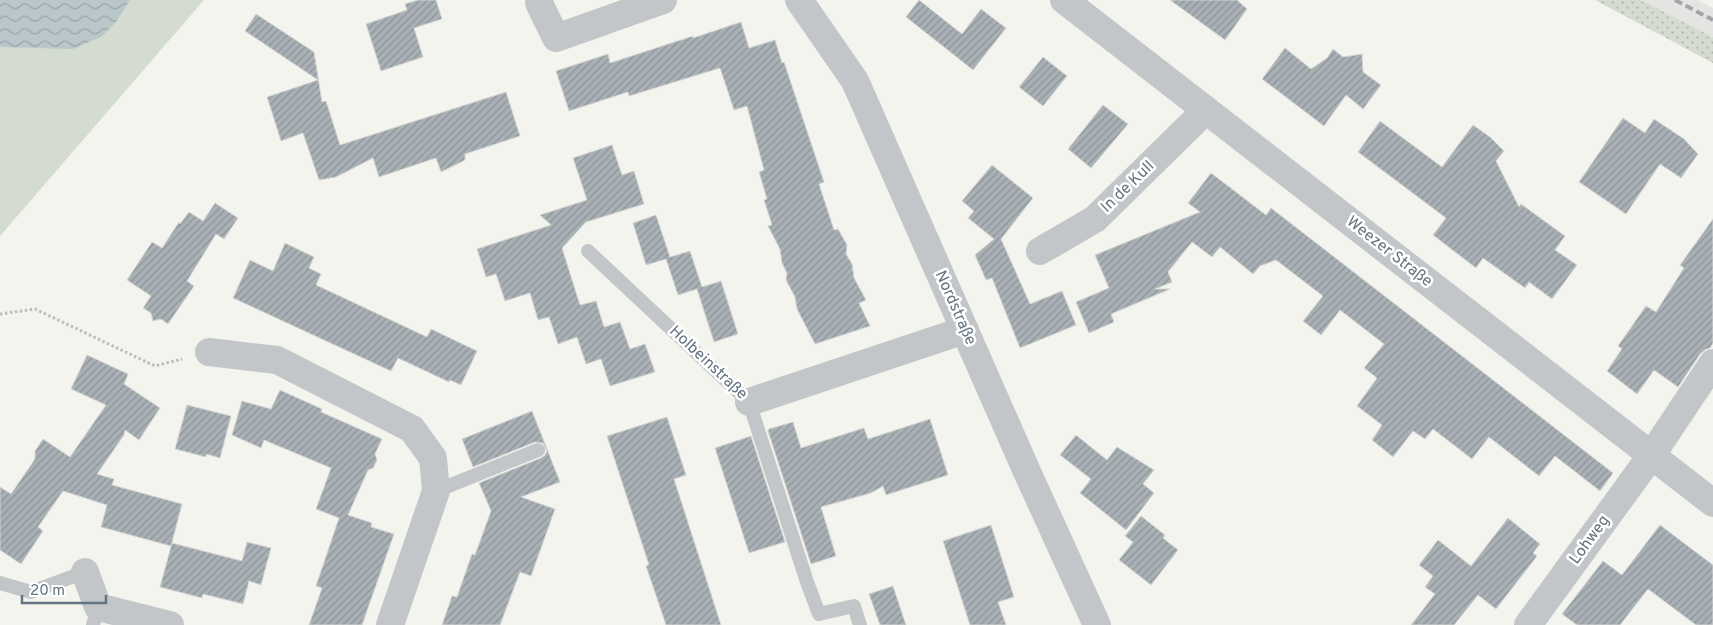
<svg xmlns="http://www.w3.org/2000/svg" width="1713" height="625" font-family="Overpass,sans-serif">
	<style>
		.built { fill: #e4e5e3 }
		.grass { fill: url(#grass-dots) }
		.park { fill: #d4dbd0 }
		.water { fill: url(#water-waves) }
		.building { fill: url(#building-hatch); stroke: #d5d5d2 }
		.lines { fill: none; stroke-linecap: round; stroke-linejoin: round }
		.path { stroke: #babcbe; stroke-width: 3; stroke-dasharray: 2.5 2.5; stroke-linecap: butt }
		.lane { stroke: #c3c6c9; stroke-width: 14 }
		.street { stroke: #c3c6c9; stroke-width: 28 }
		.rail { stroke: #a1a7ac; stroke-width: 4; stroke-dasharray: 8 4; stroke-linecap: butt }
		.labels { text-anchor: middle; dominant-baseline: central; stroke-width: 5; stroke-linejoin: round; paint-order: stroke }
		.street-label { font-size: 16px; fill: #627381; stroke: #fff }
	</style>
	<defs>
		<pattern id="grass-dots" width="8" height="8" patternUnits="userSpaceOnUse" patternTransform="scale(1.25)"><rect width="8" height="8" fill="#d4dbd0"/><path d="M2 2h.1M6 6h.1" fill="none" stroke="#afb6ae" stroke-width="1.8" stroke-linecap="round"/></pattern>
		<pattern id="water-waves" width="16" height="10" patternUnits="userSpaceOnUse" patternTransform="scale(1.25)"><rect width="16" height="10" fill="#b9c6ca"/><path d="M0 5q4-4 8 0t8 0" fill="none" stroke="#9aa5a9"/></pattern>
		<pattern id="building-hatch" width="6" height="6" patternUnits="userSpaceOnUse" patternTransform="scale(1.25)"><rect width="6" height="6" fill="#a9b1b6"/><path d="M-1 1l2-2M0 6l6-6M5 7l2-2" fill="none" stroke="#8d9499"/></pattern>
	</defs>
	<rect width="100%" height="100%" fill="#f4f4ef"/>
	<path class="built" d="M 1641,0 L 1697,0 L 1713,8 L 1713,37 Z"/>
	<path class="grass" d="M 1595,0 L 1641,0 L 1713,37 L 1713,63 Z"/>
	<path class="park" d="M 0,0 L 204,0 L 0,236 Z"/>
	<path class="water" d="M 0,0 L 130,0 L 116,22 L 101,37 L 73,49 L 0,47 Z"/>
	<path class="building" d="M 418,0 L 436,0 L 442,19 L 414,28 L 423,57 L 381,71 L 366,24 L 407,10 L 405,4 Z
		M 919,0 L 962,34 L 981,9 L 1006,28 L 973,70 L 906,17 Z
		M 1170,0 L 1237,0 L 1247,9 L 1225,40 Z
		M 256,14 L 314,52 L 322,102 L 326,101 L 340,145 L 506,92 L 520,136 L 465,154 L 465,160 L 441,172 L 436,158 L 379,177 L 373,158 L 336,177 L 319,180 L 303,133 L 281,141 L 267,97 L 318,80 L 245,31 Z
		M 741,22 L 749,48 L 775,40 L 782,63 L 784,62 L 824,182 L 819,184 L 834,230 L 838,229 L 847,245 L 846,254 L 852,264 L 854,278 L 866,300 L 859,303 L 870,326 L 815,344 L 797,309 L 795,297 L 786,280 L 787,273 L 782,263 L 780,249 L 768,226 L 772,225 L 764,200 L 767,199 L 759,172 L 764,170 L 747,106 L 734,110 L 720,68 L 629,96 L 628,92 L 569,111 L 556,71 L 608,54 L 610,63 L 693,36 L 693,38 Z
		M 1285,48 L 1311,69 L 1327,58 L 1333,49 L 1343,57 L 1362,54 L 1363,72 L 1381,85 L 1363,109 L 1346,95 L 1324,126 L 1262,79 Z
		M 1043,57 L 1067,76 L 1043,106 L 1019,87 Z
		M 1103,105 L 1128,124 L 1091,168 L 1068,149 Z
		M 1623,118 L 1645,133 L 1654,119 L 1684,139 L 1698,154 L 1681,178 L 1660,164 L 1626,214 L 1579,182 Z
		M 1380,121 L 1442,167 L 1473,125 L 1490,137 L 1504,151 L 1496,161 L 1519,207 L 1521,204 L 1565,236 L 1555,250 L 1577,265 L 1552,299 L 1529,282 L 1525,288 L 1483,258 L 1476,268 L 1433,235 L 1446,218 L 1358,152 Z
		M 612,145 L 622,175 L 634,171 L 644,204 L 586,222 L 562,248 L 580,305 L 596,301 L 604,327 L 620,322 L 630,349 L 645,344 L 655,372 L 610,386 L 601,359 L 586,364 L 577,337 L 558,344 L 549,317 L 538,320 L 530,293 L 505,301 L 496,274 L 486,277 L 477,249 L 551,225 L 540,215 L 587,200 L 573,158 Z
		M 992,165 L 1033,198 L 1001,239 L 1030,304 L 1062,291 L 1076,325 L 1020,348 L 992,278 L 986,280 L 975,255 L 994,239 L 968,218 L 974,211 L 962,201 Z
		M 1211,173 L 1266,215 L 1271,208 L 1613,473 L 1600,491 L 1555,456 L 1539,476 L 1489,437 L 1472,459 L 1433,429 L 1425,439 L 1413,431 L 1393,457 L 1372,440 L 1382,425 L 1357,406 L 1377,378 L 1364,368 L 1384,344 L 1340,310 L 1321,335 L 1303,321 L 1323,296 L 1276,260 L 1260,266 L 1253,274 L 1220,247 L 1212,257 L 1192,242 L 1168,272 L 1172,282 L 1155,289 L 1170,289 L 1111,314 L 1114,322 L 1089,333 L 1076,302 L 1109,288 L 1095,255 L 1200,212 L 1188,203 Z
		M 215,203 L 238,218 L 224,239 L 216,234 L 187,281 L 194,286 L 168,324 L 161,319 L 153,321 L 151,313 L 143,308 L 151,296 L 127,280 L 152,242 L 162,248 L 179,222 L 180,224 L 189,212 L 203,221 Z
		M 656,215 L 670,257 L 690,251 L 702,287 L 721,281 L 738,334 L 714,342 L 697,289 L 678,295 L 666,259 L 646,265 L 633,223 Z
		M 1713,219 L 1713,343 L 1710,348 L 1706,349 L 1700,354 L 1678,387 L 1654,370 L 1637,394 L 1607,371 L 1622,349 L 1618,346 L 1646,306 L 1656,312 L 1684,268 L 1680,265 Z
		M 285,243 L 314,257 L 309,268 L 321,274 L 316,285 L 427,337 L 431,329 L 477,351 L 461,385 L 450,380 L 449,382 L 398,358 L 391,371 L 233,298 L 250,260 L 273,271 Z
		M 87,355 L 128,374 L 124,384 L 160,408 L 139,440 L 125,430 L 124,435 L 97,474 L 114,479 L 112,485 L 182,504 L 171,546 L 101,527 L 107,505 L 63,491 L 38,527 L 43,531 L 21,564 L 0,550 L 0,487 L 11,494 L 35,459 L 35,451 L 43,439 L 70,457 L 106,405 L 71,389 Z
		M 280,390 L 322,409 L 321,412 L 382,439 L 375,454 L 377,460 L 373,468 L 368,470 L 348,515 L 372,523 L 371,527 L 394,534 L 362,625 L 309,625 L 322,588 L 316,586 L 339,518 L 316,509 L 331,468 L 264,440 L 261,448 L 232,435 L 242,401 L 271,409 Z
		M 187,405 L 231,416 L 220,458 L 206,454 L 206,457 L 175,449 Z
		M 532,411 L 560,482 L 521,497 L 555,509 L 531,576 L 520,572 L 500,625 L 442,625 L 452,596 L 457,597 L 472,554 L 475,555 L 491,511 L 479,483 L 541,458 L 545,455 L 547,451 L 543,443 L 535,442 L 473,467 L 462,439 Z
		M 667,417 L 686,475 L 674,479 L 721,625 L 666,625 L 646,566 L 649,565 L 607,436 Z
		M 930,419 L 948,475 L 886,495 L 883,486 L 871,493 L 821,507 L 836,556 L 811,564 L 768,431 L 769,429 L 793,422 L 801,448 L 864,428 L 868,439 Z
		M 1076,435 L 1107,460 L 1117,447 L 1154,470 L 1143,484 L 1154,493 L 1126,530 L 1080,493 L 1091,479 L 1060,455 Z
		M 751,436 L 785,542 L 749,553 L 715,448 Z
		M 1141,516 L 1165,535 L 1163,538 L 1178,550 L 1151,585 L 1119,560 L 1133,542 L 1125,536 Z
		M 1508,518 L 1540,544 L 1533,553 L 1537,556 L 1496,609 L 1478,595 L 1454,625 L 1411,625 L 1435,594 L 1425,587 L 1433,576 L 1419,565 L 1438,540 L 1471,566 Z
		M 991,525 L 1014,597 L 998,602 L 1006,625 L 970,625 L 943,541 Z
		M 1660,525 L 1713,565 L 1713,625 L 1696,625 L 1648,589 L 1620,625 L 1577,625 L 1562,614 L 1603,561 L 1622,575 Z
		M 247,542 L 271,548 L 261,585 L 249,581 L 243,604 L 203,594 L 202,598 L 160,587 L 172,543 L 242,561 Z
		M 893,586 L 906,625 L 880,625 L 869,594 Z"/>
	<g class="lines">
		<path class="path" d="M 0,314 L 35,309 L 155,366 L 182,359"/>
		<path class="lane" d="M 588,251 L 749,402 L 807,582 L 819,614 L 854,606 L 860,625
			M 436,491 L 538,450
			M 0,583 L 31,592 L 85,572
			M 93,625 L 98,607"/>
		<path class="street" d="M 799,0 L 855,81 L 1028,474 L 1097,625
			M 1064,0 L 1713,503
			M 539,3 L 556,38 L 663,0
			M 1040,251 L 1095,219 L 1206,110
			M 209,352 L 277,360 L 412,429 L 433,458 L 436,491 L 390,625
			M 749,402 L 965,330
			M 85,572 L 98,607 L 170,625
			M 1528,625 L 1651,456 L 1713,363"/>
		<path class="rail" d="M 1675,0 L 1713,20"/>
	</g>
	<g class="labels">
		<g class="street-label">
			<text transform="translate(1128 187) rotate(-44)">In de Kull</text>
			<text transform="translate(1389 252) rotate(38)">Weezer Straße</text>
			<text transform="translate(955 308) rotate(66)">Nordstraße</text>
			<text transform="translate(708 363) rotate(43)">Holbeinstraße</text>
			<text transform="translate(1590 540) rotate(-54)">Lohweg</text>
		</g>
	</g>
	<path d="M22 595v8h84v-8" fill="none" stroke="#627381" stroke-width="2.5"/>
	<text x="30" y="595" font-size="15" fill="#627381" stroke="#ffffff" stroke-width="4" paint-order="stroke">20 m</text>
</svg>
